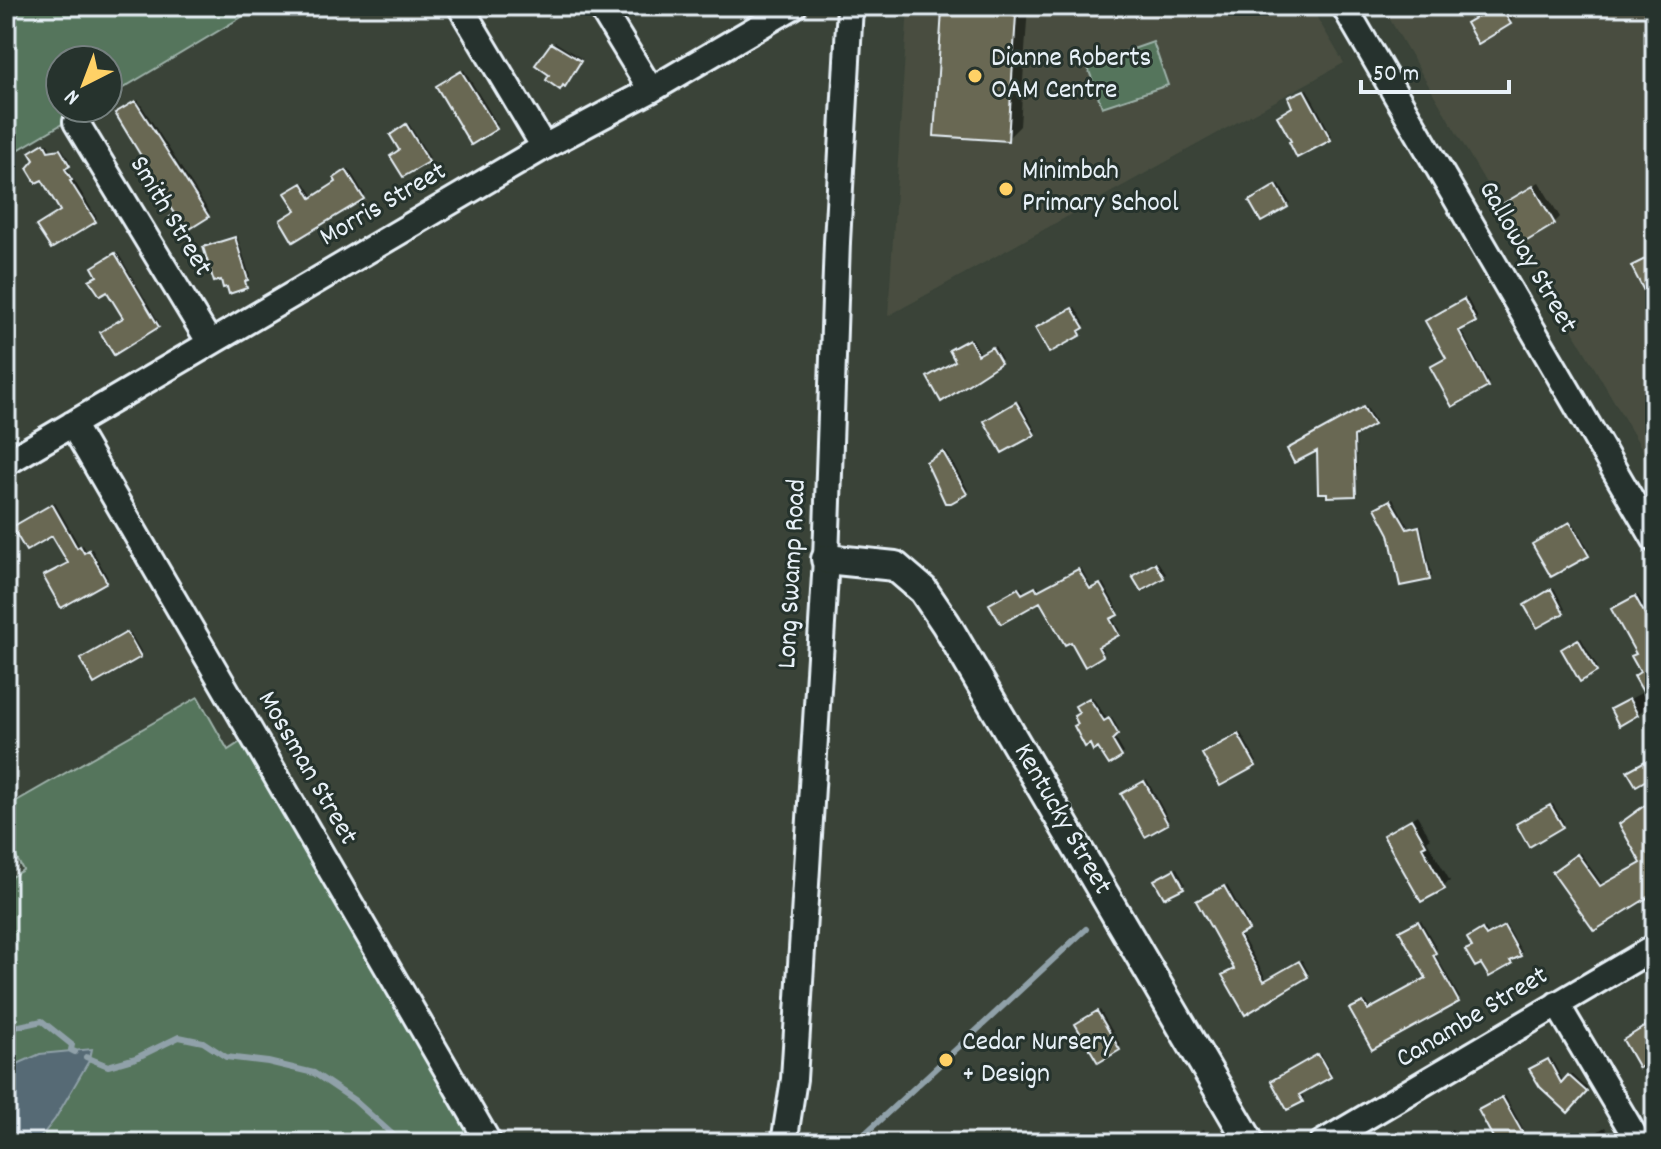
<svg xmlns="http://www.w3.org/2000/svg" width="1661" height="1149" font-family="Dekko,sans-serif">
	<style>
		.built { fill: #484e40 }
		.green { fill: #55745c; stroke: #9eb2aa; stroke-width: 2 }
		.water { fill: #566b74; stroke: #90a1a9; stroke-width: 2 }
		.shadow { fill: #0007 }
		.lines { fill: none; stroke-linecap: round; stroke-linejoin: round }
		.stream { stroke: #90a1a9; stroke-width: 6 }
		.building { fill: #696753; stroke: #e8f1f8; stroke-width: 2 }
		.minor-casing { stroke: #e8f1f8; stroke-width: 30 }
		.tertiary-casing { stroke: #e8f1f8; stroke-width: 34 }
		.minor { stroke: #26332d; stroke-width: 24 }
		.tertiary { stroke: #26332d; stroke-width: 28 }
		.poi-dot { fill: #ffd166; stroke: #26332d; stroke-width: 3 }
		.labels { text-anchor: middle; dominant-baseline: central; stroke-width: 6; stroke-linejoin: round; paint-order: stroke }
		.poi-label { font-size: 28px; fill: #e8f1f8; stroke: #26332d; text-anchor: start }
		.street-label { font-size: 28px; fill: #e8f1f8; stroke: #26332d }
	</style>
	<rect width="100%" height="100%" fill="#3a4338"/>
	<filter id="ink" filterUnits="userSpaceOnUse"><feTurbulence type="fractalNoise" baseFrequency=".0125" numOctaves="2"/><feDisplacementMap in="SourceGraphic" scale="16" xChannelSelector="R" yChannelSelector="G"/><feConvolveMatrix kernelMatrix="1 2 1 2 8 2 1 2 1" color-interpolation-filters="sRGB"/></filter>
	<g filter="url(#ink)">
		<path class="built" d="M 908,6 L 1310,6 L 1344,63 L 888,316 Z
			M 1382,6 L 1541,6 L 1549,19 L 1571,6 L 1655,6 L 1655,471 Z"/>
		<path class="green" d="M 6,6 L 260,6 L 108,97 L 108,60 L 60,60 L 60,108 L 89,108 L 6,157 Z
			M 1153,42 L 1168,85 L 1102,107 L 1087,65 Z
			M 198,697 L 228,750 L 242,741 L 473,1143 L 6,1143 L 6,880 L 23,870 L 6,839 L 6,807 Z"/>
		<path class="water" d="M 92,1049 L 90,1059 L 55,1119 L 36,1143 L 6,1143 L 6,1069 L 40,1054 Z"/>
		<path class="shadow" d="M 504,6 L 532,6 L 511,17 Z
			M 949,6 L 1028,6 L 1020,126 L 1007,139 L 944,11 Z
			M 1497,6 L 1504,6 L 1512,20 L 1510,23 Z
			M 555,42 L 582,59 L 567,82 L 553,45 Z
			M 464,70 L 498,125 L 495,128 L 440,84 Z
			M 1307,89 L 1332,136 L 1329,138 L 1294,107 L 1293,95 Z
			M 138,100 L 210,213 L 207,216 L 176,214 L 120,111 Z
			M 409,124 L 430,158 L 428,160 L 401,150 L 394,132 Z
			M 47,143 L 51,150 L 62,148 L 71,163 L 67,166 L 72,177 L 97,218 L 94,220 L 63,211 L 36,160 L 34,150 Z
			M 349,169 L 365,195 L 363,197 L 298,210 L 290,191 L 305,183 L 314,197 L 338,182 L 338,176 Z
			M 1539,182 L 1560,217 L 1554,223 L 1502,206 Z
			M 1279,184 L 1290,203 L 1262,219 L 1254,199 Z
			M 6,212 L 12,222 L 6,226 Z
			M 237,236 L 250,276 L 246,286 L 206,247 Z
			M 118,253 L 160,324 L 158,326 L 126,318 L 99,275 L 97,265 Z
			M 1467,298 L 1478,318 L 1460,328 L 1489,383 L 1487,385 L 1448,358 L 1430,319 Z
			M 1075,307 L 1085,324 L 1080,328 L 1082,331 L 1080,334 L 1039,326 Z
			M 972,338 L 981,354 L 995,346 L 1002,359 L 999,361 L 957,360 L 953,348 Z
			M 1019,401 L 1036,431 L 1033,433 L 988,419 Z
			M 1366,406 L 1375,421 L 1356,433 L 1357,492 L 1355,494 L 1329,491 L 1319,447 L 1291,447 Z
			M 946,451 L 968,490 L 966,493 L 930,460 Z
			M 1393,499 L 1409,528 L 1421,525 L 1432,576 L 1429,578 L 1391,533 L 1380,506 Z
			M 55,503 L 80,547 L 83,545 L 87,552 L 92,549 L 108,578 L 105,580 L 53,534 L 17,525 Z
			M 1573,522 L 1590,552 L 1588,554 L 1537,542 Z
			M 1158,562 L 1166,574 L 1141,589 L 1137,574 Z
			M 1081,568 L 1092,588 L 1103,583 L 1119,611 L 1111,616 L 1120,631 L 1099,644 L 1104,652 L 1102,655 L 1071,640 L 1040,600 L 994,602 L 1021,587 L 1025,593 L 1038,586 L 1040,590 Z
			M 1554,588 L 1565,609 L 1563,611 L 1529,603 Z
			M 1638,595 L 1655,625 L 1650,629 L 1655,638 L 1655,717 L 1649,707 L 1620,723 L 1615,707 L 1645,691 L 1638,653 L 1616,607 Z
			M 130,632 L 142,653 L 140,655 L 85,657 Z
			M 1581,638 L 1598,668 L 1596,670 L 1566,647 Z
			M 1092,697 L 1108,720 L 1112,717 L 1119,730 L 1114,736 L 1124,753 L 1121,756 L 1080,723 L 1080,704 Z
			M 1241,733 L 1257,762 L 1255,764 L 1207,752 Z
			M 1655,756 L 1655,773 L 1637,783 L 1632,769 Z
			M 1147,780 L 1169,820 L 1167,822 L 1126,792 Z
			M 1655,800 L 1655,891 L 1619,911 L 1557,870 L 1580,853 L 1603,885 L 1643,863 Z
			M 1553,804 L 1564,823 L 1562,826 L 1521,822 Z
			M 1417,815 L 1430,838 L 1427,841 L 1450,881 L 1422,899 L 1386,835 Z
			M 1177,868 L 1185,884 L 1183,886 L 1159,878 Z
			M 1227,885 L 1250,926 L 1240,933 L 1267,980 L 1302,960 L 1309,973 L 1246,1012 L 1236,968 L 1201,899 Z
			M 1421,920 L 1437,949 L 1434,952 L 1460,998 L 1373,1048 L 1354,1007 L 1366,1001 L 1371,1009 L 1428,977 L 1404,929 Z
			M 1506,925 L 1522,952 L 1512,958 L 1511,962 L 1474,946 L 1471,936 L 1485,928 L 1489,935 Z
			M 1100,1010 L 1121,1046 L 1118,1049 L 1080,1022 Z
			M 1655,1015 L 1655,1056 L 1647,1021 Z
			M 1321,1054 L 1332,1073 L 1301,1092 L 1304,1098 L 1302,1100 L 1276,1079 Z
			M 1551,1058 L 1564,1083 L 1572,1074 L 1588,1089 L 1567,1110 L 1534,1067 Z
			M 1505,1096 L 1524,1130 L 1503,1143 L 1498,1143 L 1483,1108 Z
			M 1605,1127 L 1612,1140 L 1609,1143 L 1590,1143 L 1587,1138 Z
			M 1204,1129 L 1210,1141 L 1208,1143 L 1176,1143 Z
			M 1452,1129 L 1460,1143 L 1428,1143 Z"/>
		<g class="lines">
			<path class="stream" d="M 6,1029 L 42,1021 L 72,1045 L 71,1050 L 75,1052
				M 86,1057 L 108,1066 L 136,1058 L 179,1037 L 203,1042 L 226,1057 L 268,1062 L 314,1073 L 354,1100 L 402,1143
				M 855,1143 L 1086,929"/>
		</g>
		<path class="building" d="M 1496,6 L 1500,6 L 1511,24 L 1478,44 L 1466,23 Z
			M 942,10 L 1016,15 L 1008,141 L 934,136 Z
			M 551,43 L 581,61 L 565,87 L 563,85 L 560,90 L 546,80 L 549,75 L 535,65 Z
			M 461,71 L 497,129 L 471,145 L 436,86 Z
			M 1304,90 L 1331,140 L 1297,158 L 1289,142 L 1291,141 L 1277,116 L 1292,107 L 1288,97 Z
			M 135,101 L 209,217 L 185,232 L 180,232 L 170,217 L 175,215 L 161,193 L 163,192 L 115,113 Z
			M 406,124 L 429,162 L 403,177 L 390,156 L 399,150 L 390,135 Z
			M 44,143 L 48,151 L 60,149 L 70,166 L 65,169 L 72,180 L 70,181 L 96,222 L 51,249 L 36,226 L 60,211 L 42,180 L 36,183 L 27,168 L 34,160 L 29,152 Z
			M 346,170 L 364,199 L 293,242 L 280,220 L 296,210 L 285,193 L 302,183 L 311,198 L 336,182 L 334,178 Z
			M 1276,185 L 1288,207 L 1261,222 L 1249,201 Z
			M 1533,186 L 1555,224 L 1522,244 L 1499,206 Z
			M 235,237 L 248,280 L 245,281 L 247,288 L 229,294 L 227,287 L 223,288 L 221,280 L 214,282 L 203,247 Z
			M 115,253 L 159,327 L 114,355 L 100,332 L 123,318 L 107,292 L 100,296 L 89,280 L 97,276 L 92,267 Z
			M 1655,254 L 1655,312 L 1631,266 Z
			M 1464,299 L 1476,322 L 1459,331 L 1488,387 L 1452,407 L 1430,367 L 1446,358 L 1425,321 Z
			M 1072,308 L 1084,328 L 1079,331 L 1081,335 L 1049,353 L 1035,328 Z
			M 969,339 L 978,355 L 992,347 L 1001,363 L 941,402 L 927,377 L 955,361 L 949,350 Z
			M 1016,402 L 1035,435 L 1002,453 L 984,421 Z
			M 1363,407 L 1374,425 L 1354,436 L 1356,496 L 1327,497 L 1327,493 L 1318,493 L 1317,451 L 1294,463 L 1287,449 Z
			M 943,452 L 967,494 L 951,503 L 945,503 L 926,462 Z
			M 1390,500 L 1407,529 L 1419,526 L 1430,580 L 1400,586 L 1389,534 L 1375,508 Z
			M 52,504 L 77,548 L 80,546 L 84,553 L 89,550 L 107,582 L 61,608 L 43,576 L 68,563 L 52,536 L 26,551 L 12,527 Z
			M 1570,522 L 1589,556 L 1551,577 L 1532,544 Z
			M 1155,563 L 1164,578 L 1141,591 L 1132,576 Z
			M 1078,569 L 1090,589 L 1100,584 L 1118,615 L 1110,619 L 1119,635 L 1098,647 L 1103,656 L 1085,667 L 1071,642 L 1065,645 L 1040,602 L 1001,624 L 989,604 L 1018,588 L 1022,594 L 1035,587 L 1037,591 Z
			M 1551,589 L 1564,613 L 1537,628 L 1524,605 Z
			M 1635,596 L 1653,629 L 1648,632 L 1655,645 L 1655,713 L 1634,676 L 1640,672 L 1631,656 L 1636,654 L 1611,609 Z
			M 127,632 L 141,657 L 94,684 L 80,659 Z
			M 1578,639 L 1597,672 L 1580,682 L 1561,649 Z
			M 1089,698 L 1104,721 L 1109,718 L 1118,734 L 1112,740 L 1122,757 L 1109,765 L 1098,748 L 1093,751 L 1090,744 L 1085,747 L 1074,726 L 1078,724 L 1074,716 L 1079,713 L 1075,706 Z
			M 1629,699 L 1638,715 L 1619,726 L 1610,709 Z
			M 1238,734 L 1256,766 L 1220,786 L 1202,754 Z
			M 1649,759 L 1655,775 L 1636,786 L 1627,771 Z
			M 1144,781 L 1168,824 L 1145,837 L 1121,794 Z
			M 1655,798 L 1655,893 L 1594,931 L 1552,872 L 1577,854 L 1600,886 L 1641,863 L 1619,824 Z
			M 1550,805 L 1563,827 L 1529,847 L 1516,824 Z
			M 1411,819 L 1426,845 L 1422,847 L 1445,889 L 1421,902 L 1383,835 Z
			M 1174,869 L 1184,888 L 1164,898 L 1154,880 Z
			M 1224,886 L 1249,930 L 1238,936 L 1264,981 L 1299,961 L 1308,977 L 1245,1015 L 1222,975 L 1234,969 L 1196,901 Z
			M 1418,921 L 1436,953 L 1433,955 L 1459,1002 L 1372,1050 L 1349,1009 L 1363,1002 L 1368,1010 L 1426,978 L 1399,931 Z
			M 1504,926 L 1521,956 L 1510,961 L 1512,964 L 1489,977 L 1481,964 L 1475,967 L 1465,950 L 1472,947 L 1467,938 L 1482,929 L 1486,936 Z
			M 1097,1011 L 1120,1050 L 1098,1063 L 1075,1024 Z
			M 1655,1020 L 1655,1058 L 1639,1068 L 1623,1040 Z
			M 1318,1054 L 1331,1077 L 1299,1095 L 1303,1102 L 1287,1110 L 1271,1081 Z
			M 1548,1059 L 1561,1083 L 1568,1075 L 1587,1092 L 1568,1113 L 1540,1087 L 1529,1069 Z
			M 1502,1097 L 1523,1134 L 1507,1143 L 1496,1143 L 1478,1110 Z"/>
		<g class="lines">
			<defs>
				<path id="minor" d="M 460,6 L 544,147
					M 600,6 L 651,90
					M 1344,6 L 1655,540
					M 76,122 L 210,343
					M 72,424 L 489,1143
					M 6,463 L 544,147 L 651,90 L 794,6
					M 1557,1004 L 1639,1143
					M 784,1143 L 794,1079 L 826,559 L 837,242 L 850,6
					M 1322,1143 L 1655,947"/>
				<path id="tertiary" d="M 826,559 L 895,566 L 923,590 L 946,624 L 1250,1143"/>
			</defs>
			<use href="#minor" class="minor-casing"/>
			<use href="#tertiary" class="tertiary-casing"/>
			<use href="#minor" class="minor"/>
			<use href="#tertiary" class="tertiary"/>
		</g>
	</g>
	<g class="poi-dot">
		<circle cx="975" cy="76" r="8"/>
		<circle cx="1006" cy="189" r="8"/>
		<circle cx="946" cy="1060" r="8"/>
	</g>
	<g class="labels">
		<g class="poi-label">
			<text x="991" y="60">Dianne Roberts<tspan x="991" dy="32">OAM Centre</tspan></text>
			<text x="1022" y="173">Minimbah<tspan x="1022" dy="32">Primary School</tspan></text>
			<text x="962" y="1044">Cedar Nursery<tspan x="962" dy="32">+ Design</tspan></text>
		</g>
		<g class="street-label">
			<text transform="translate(384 206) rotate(-30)">Morris Street</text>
			<text transform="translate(169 217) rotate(59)">Smith Street</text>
			<text transform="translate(1526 258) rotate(60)">Galloway Street</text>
			<text transform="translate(794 574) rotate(-87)">Long Swamp Road</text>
			<text transform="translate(306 769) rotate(60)">Mossman Street</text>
			<text transform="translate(1061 820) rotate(60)">Kentucky Street</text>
			<text transform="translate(1473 1019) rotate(-31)">Canambe Street</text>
		</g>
	</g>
	<rect width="1661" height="1149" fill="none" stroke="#26332d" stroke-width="32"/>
	<rect x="16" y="16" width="1629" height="1117" fill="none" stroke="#e8f1f8" stroke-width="3" filter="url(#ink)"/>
	<g transform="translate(84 84) rotate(222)"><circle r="38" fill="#26332d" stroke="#747f7e" stroke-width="2"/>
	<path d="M0-6L14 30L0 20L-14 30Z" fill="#ffd166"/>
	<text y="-12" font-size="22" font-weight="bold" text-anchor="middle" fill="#e8f1f8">N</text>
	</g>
	<path d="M1361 80v12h148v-12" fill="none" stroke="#e8f1f8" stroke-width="4"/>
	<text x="1373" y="80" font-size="24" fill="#e8f1f8" stroke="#26332d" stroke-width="6" paint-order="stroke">50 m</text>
</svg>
